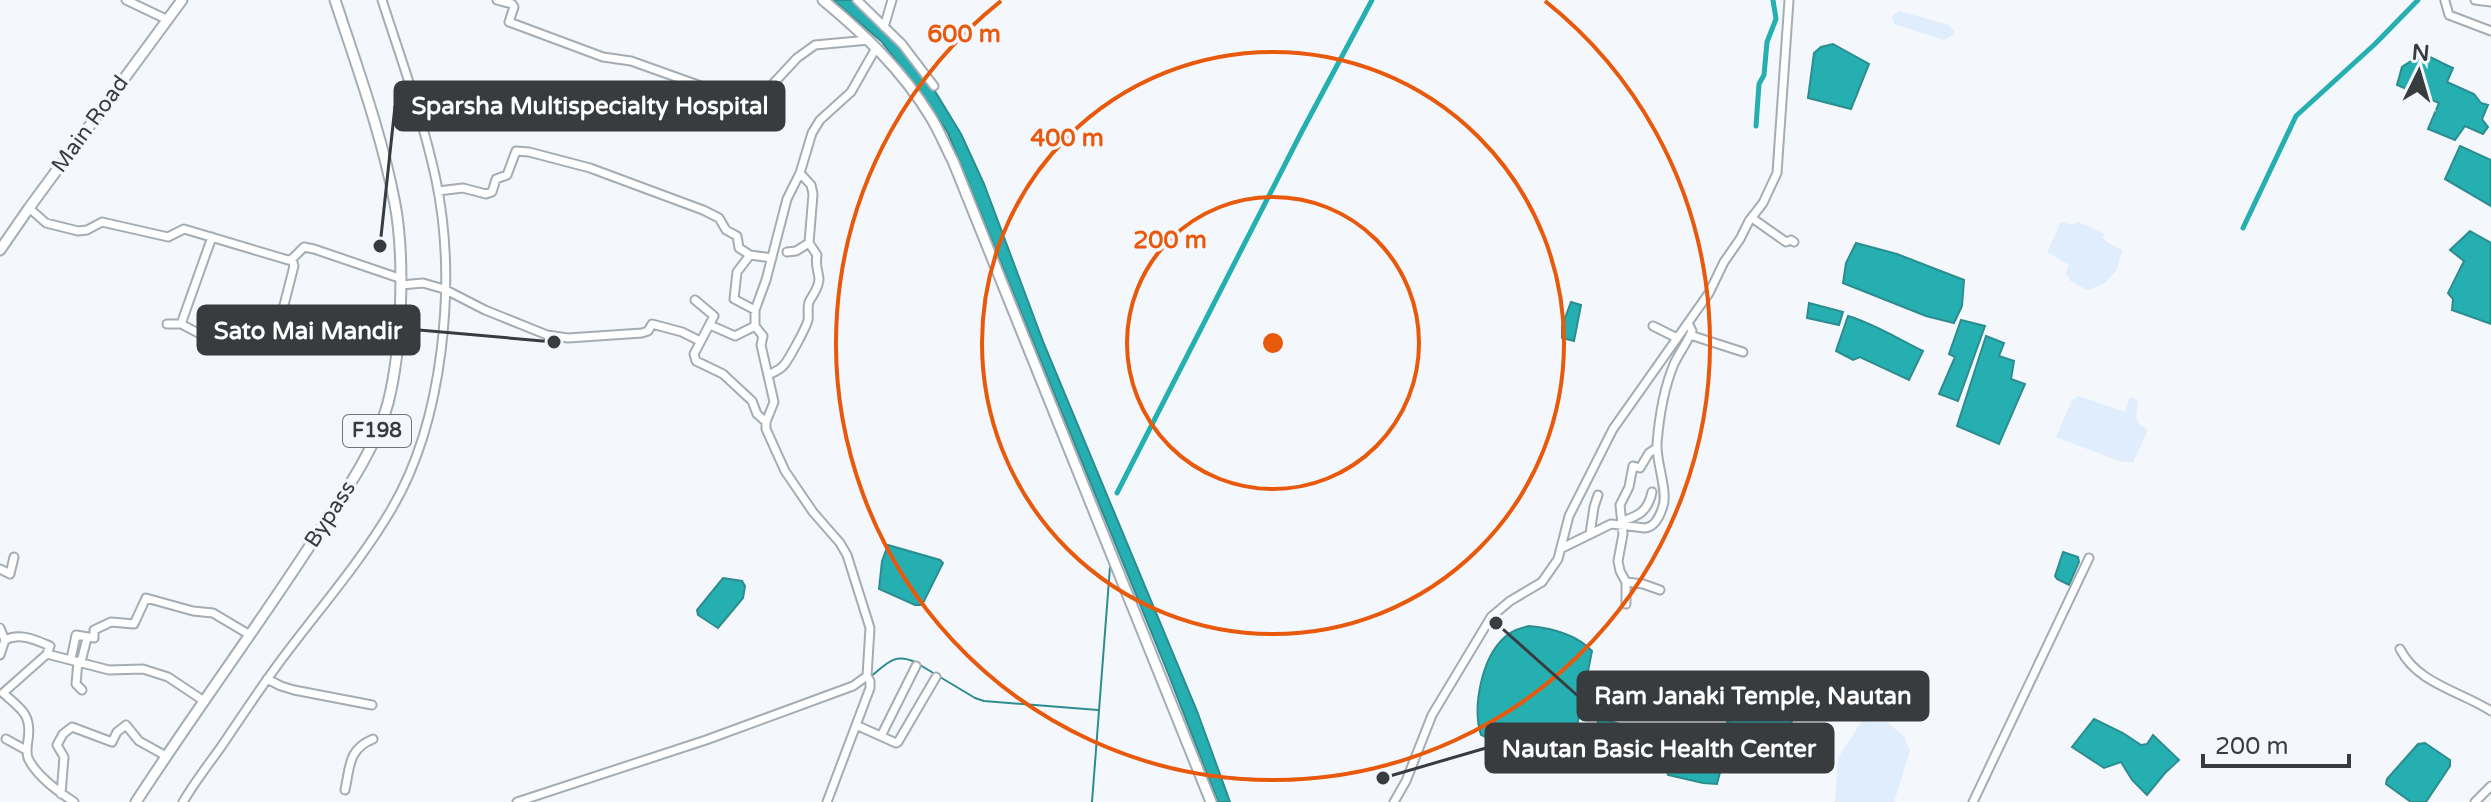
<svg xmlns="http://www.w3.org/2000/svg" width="2491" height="802" font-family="'Varela Round',sans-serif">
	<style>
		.built { fill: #e0edfc }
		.water { fill: #26afb1; stroke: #2c8c8f; stroke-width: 2 }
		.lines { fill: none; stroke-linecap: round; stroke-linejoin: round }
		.stream { stroke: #2c8c8f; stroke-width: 2 }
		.canal { stroke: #26afb1; stroke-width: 5 }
		.minor-casing { stroke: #a5acb4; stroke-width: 11 }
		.major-casing { stroke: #a5acb4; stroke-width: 13 }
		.minor { stroke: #fff; stroke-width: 7 }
		.major { stroke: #fff; stroke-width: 9 }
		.ring { fill: none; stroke: #e8590c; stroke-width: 4 }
		.labels { text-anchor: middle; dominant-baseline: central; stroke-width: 7; stroke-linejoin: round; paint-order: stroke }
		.shield { fill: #f4f8fd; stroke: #717478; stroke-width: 2 }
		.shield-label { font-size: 20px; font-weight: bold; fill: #393c3f }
		.street-label { font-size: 22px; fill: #393c3f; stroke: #f4f8fd }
		.centre { fill: #e8590c; stroke: #f4f8fd; stroke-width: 4 }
		.ring-label { font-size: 24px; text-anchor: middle; font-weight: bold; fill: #e8590c; stroke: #f4f8fd; stroke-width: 7; stroke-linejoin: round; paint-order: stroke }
		.leader { fill: none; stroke: #393c3f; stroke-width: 3 }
		.callout-dot { fill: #393c3f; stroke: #f4f8fd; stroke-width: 3 }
		.callout { fill: #393c3f; stroke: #393c3f; stroke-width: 3 }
		.callout-label { font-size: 24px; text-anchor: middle; font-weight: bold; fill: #fff }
	</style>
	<rect width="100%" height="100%" fill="#f4f8fd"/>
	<path class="built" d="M 1899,11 L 1949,25 L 1954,32 L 1952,36 L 1944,40 L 1894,24 L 1892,16 Z
		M 2061,222 L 2073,225 L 2077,222 L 2088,226 L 2104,234 L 2103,238 L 2107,242 L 2123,250 L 2116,271 L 2104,284 L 2087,290 L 2069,280 L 2070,278 L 2065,274 L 2069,265 L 2047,252 Z
		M 2078,396 L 2125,412 L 2130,397 L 2138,400 L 2136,417 L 2140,425 L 2148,430 L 2133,463 L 2119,461 L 2056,437 L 2072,400 Z
		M 1862,721 L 1886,722 L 1904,736 L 1910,751 L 1894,802 L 1835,802 L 1838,758 Z"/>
	<path class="water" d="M 833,0 L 852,0 L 879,24 L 908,57 L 930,83 L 961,134 L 984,184 L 1044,344 L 1197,711 L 1230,802 L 1218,802 L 1168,673 L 948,133 L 920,91 L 881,41 Z
		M 1833,44 L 1869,64 L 1851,109 L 1808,98 L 1814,53 L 1821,47 Z
		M 2416,52 C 2430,55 2440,63 2453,68 L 2447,82 L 2474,94 L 2481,103 L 2488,105 L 2482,119 L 2488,127 L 2483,134 L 2465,126 L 2455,140 L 2428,129 L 2439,103 L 2397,85 L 2402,67 L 2414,59 Z
		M 2460,146 L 2491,160 L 2491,206 L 2445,179 Z
		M 2470,231 L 2491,243 L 2491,324 L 2452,310 L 2453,299 L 2448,293 L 2464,261 L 2450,250 Z
		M 1856,243 L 1897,254 L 1964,280 L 1962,306 L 1954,323 L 1926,316 L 1843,283 L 1846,263 Z
		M 1571,302 L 1581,305 L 1574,341 L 1562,338 L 1562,326 Z
		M 1809,303 L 1843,312 L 1839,325 L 1807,318 Z
		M 1848,316 C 1875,324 1898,339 1923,351 L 1909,380 L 1860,357 L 1853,360 L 1836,351 Z
		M 1961,320 L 1985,326 L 1958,401 L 1939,394 L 1955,357 L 1949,354 Z
		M 1986,336 L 2004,343 L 1999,356 L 2014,361 L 2011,379 L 2025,384 L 1999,444 L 1957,426 Z
		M 888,545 L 940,560 L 943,563 L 922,605 L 915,605 L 879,589 L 882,561 Z
		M 2063,552 L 2078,557 L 2079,562 L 2069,585 L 2057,579 L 2055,576 Z
		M 723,578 L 742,581 L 745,586 L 743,598 L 718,628 L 698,615 L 697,610 Z
		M 1529,626 C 1551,628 1576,634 1592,651 L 1573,746 C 1568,752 1565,757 1557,757 C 1547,758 1541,753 1533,749 C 1519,742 1499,745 1481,735 C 1472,706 1482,657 1505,637 C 1512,630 1521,628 1529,626 Z
		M 1731,701 L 1765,707 L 1793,720 L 1781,736 L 1727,722 Z
		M 1599,718 L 1669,738 L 1673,743 L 1664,769 L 1659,771 L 1592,753 L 1591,746 Z
		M 2094,719 L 2123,733 L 2141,745 L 2147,744 L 2153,735 L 2179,760 L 2165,773 L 2147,795 L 2132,780 L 2121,762 L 2104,768 L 2072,747 Z
		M 1675,742 L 1724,757 L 1717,784 L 1703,783 L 1668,775 L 1667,771 L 1672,758 Z
		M 2425,743 L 2450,760 L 2450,766 L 2426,802 L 2411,802 L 2386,784 L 2387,779 L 2418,744 Z"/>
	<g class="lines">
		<path class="stream" d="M 920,665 L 975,698 L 984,701 L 1098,710
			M 869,678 C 886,665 893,652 915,662
			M 808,706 L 854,689
			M 1092,802 L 1110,567"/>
		<path class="canal" d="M 1756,126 L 1759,84 L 1764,75 L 1767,42 L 1776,19 L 1773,0
			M 2243,228 L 2296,116 L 2375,44 L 2418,0
			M 1117,493 L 1301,133 L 1372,0"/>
		<defs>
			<path id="minor" d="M 126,0 L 168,20
				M 497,0 L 512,4 L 514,7 L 509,22 L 603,57 L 631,61 L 701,86 L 758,100 L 797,58 L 815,45 L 869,40
				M 857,0 L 902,44 L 934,86
				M 2475,0 L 2491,2
				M 2445,1 L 2449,15 L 2491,31
				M 884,27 L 892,0
				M 438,191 L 463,188 L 486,194 L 492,192 L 496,179 L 507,175 L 516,151 L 529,152 L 590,168 L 703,210 L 719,218 L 726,230 L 737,236 L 739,248 L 750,255
				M 29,208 L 46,223 L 78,231 L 87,230 L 102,222 L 168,237 L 184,229 L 288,260 L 292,259 L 304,247 L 314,249 L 399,278
				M 1752,218 L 1786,242 L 1791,240 L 1794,242
				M 787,252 L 796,251 L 809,243
				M 401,285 L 423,283 L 444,289 L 485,310 L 547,335 L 568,338 L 642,333 L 648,331 L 652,324 L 682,332 L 700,341
				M 695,300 L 714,316 L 694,354 L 696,361 L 723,374 L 752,401 L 757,414 L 766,422
				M 284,305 L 294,266 L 292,259
				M 755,310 L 734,299 L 737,272 L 750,255 L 772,258
				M 167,324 L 181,324
				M 710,325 L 735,336 L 755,326
				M 1653,326 L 1677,338
				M 200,334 L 181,324 L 212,237
				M 1690,335 L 1743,352
				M 768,375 C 774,372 780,370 784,365 C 789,359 806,328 808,320 C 809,314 807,308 809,302 C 813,294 819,288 819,279 C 818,269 815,266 817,255 L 809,243 L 813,194 L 811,185 L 800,173
				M 1622,521 C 1639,516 1648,511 1652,492
				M 1590,534 L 1594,507 L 1598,495
				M 1562,548 L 1611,524 L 1645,528 C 1655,527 1660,516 1663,506 C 1668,491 1656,462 1657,444 C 1659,418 1664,388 1674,364 C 1679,353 1687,343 1692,331 L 1688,323
				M 0,569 L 10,574 L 14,557
				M 1626,582 L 1643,584 L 1660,590
				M 1626,604 L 1626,582 L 1620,571 L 1618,561 L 1623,534 L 1620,505 L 1629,487 L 1633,466 L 1640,468 L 1649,453 L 1657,448
				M 0,628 L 5,640 C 19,632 36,640 50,646 L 47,654
				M 2400,649 C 2418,684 2460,691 2491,711
				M 0,655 L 5,640
				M 71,659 L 76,635 L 94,638 L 94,630 L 111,622 L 134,624 L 146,598 L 193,611 L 213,613 L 250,635
				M 78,661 L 76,684 L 82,690
				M 81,662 L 87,638
				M 267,679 L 281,686 L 294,690 L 372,705
				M 856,725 L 896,743 L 898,742 L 936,677
				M 881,736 L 916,666
				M 6,739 L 26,750
				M 345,790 C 350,767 348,749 373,739
				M 61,794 L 64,757 L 57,745 L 63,734 L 72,727 L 112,742 L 117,732 L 126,725 L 139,741 L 166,756
				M 74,802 C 59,792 36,776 28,758 C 26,752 27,746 28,740 C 32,714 21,709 3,693 L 47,654 L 109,670 L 143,669 L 168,677 L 204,701
				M 183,802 C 194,783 208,765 221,747 C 239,720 257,693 276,667 C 314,615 358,566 391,510 C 444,421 457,281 436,180 C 423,119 401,59 382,0
				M 517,802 L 706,740 L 853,686 L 867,676 L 870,628 L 847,555 L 840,543 L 813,512 L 785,471 L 766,429 L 766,422 L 774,402 L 761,345 L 763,336 L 755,326 L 755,310 L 766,280 L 787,199 L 800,173 L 812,133 L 820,120 L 851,92 L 876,48
				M 827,802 L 870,688 L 870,681 L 867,676
				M 1394,802 L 1406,781 L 1432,715 L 1491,617 L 1510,601 L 1542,582 L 1558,559 L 1569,516 L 1613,429 L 1709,293 L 1724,262 L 1740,239 L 1749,221 L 1763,203 L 1777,173 L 1789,0
				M 1973,802 L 2089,558
				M 2475,802 L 2491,786"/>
			<path id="major" d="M 823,0 C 864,34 902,70 930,116 C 939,130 945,146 953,161 L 1211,802
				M 0,250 L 29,208 L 182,0
				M 136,802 C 193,714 256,629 313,541 C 340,499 375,452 388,403 C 402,348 405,258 395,204 C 382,135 357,67 335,0"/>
		</defs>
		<use href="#minor" class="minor-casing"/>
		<use href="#major" class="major-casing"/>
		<use href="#minor" class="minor"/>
		<use href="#major" class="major"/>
	</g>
	<g class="ring">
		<circle cx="1273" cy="343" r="146"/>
		<circle cx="1273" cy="343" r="291"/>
		<path d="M1545 1A437 437 0 1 1 1001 1"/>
	</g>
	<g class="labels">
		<rect class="shield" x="343" y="415" width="68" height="32" rx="6"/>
		<g class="shield-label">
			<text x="377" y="431">F198</text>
		</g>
		<g class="street-label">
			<text transform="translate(90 124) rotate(-54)">Main Road</text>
			<text transform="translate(330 514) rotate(-57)">Bypass</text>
		</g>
	</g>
	<circle cx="1273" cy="343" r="12" class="centre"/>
	<g class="ring-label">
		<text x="964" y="42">600 m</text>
		<text x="1067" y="146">400 m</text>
		<text x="1170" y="248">200 m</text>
	</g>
	<path class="leader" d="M380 246L395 106M554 342L419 330M1496 623L1578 696M1383 778L1486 748"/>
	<g class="callout-dot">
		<circle cx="380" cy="246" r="8"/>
		<circle cx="554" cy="342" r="8"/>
		<circle cx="1496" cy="623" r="8"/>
		<circle cx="1383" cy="778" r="8"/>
	</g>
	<g class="callout">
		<rect x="395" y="82" width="389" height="48" rx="8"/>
		<rect x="198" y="306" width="221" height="48" rx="8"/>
		<rect x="1578" y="672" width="350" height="48" rx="8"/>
		<rect x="1486" y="724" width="347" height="48" rx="8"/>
	</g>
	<g class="callout-label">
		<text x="590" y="114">Sparsha Multispecialty Hospital</text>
		<text x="308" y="339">Sato Mai Mandir</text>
		<text x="1753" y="704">Ram Janaki Temple, Nautan</text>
		<text x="1659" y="757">Nautan Basic Health Center</text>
	</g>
	<g transform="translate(2419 72) rotate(5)" stroke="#f4f8fd" stroke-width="6" paint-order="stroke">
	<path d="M0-6L14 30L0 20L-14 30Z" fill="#393c3f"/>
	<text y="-12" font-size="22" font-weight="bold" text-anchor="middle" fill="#393c3f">N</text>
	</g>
	<path d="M2203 754v12h146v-12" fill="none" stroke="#393c3f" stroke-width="4"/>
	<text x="2215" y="754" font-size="24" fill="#393c3f" stroke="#f4f8fd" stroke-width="6" paint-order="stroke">200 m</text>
</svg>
